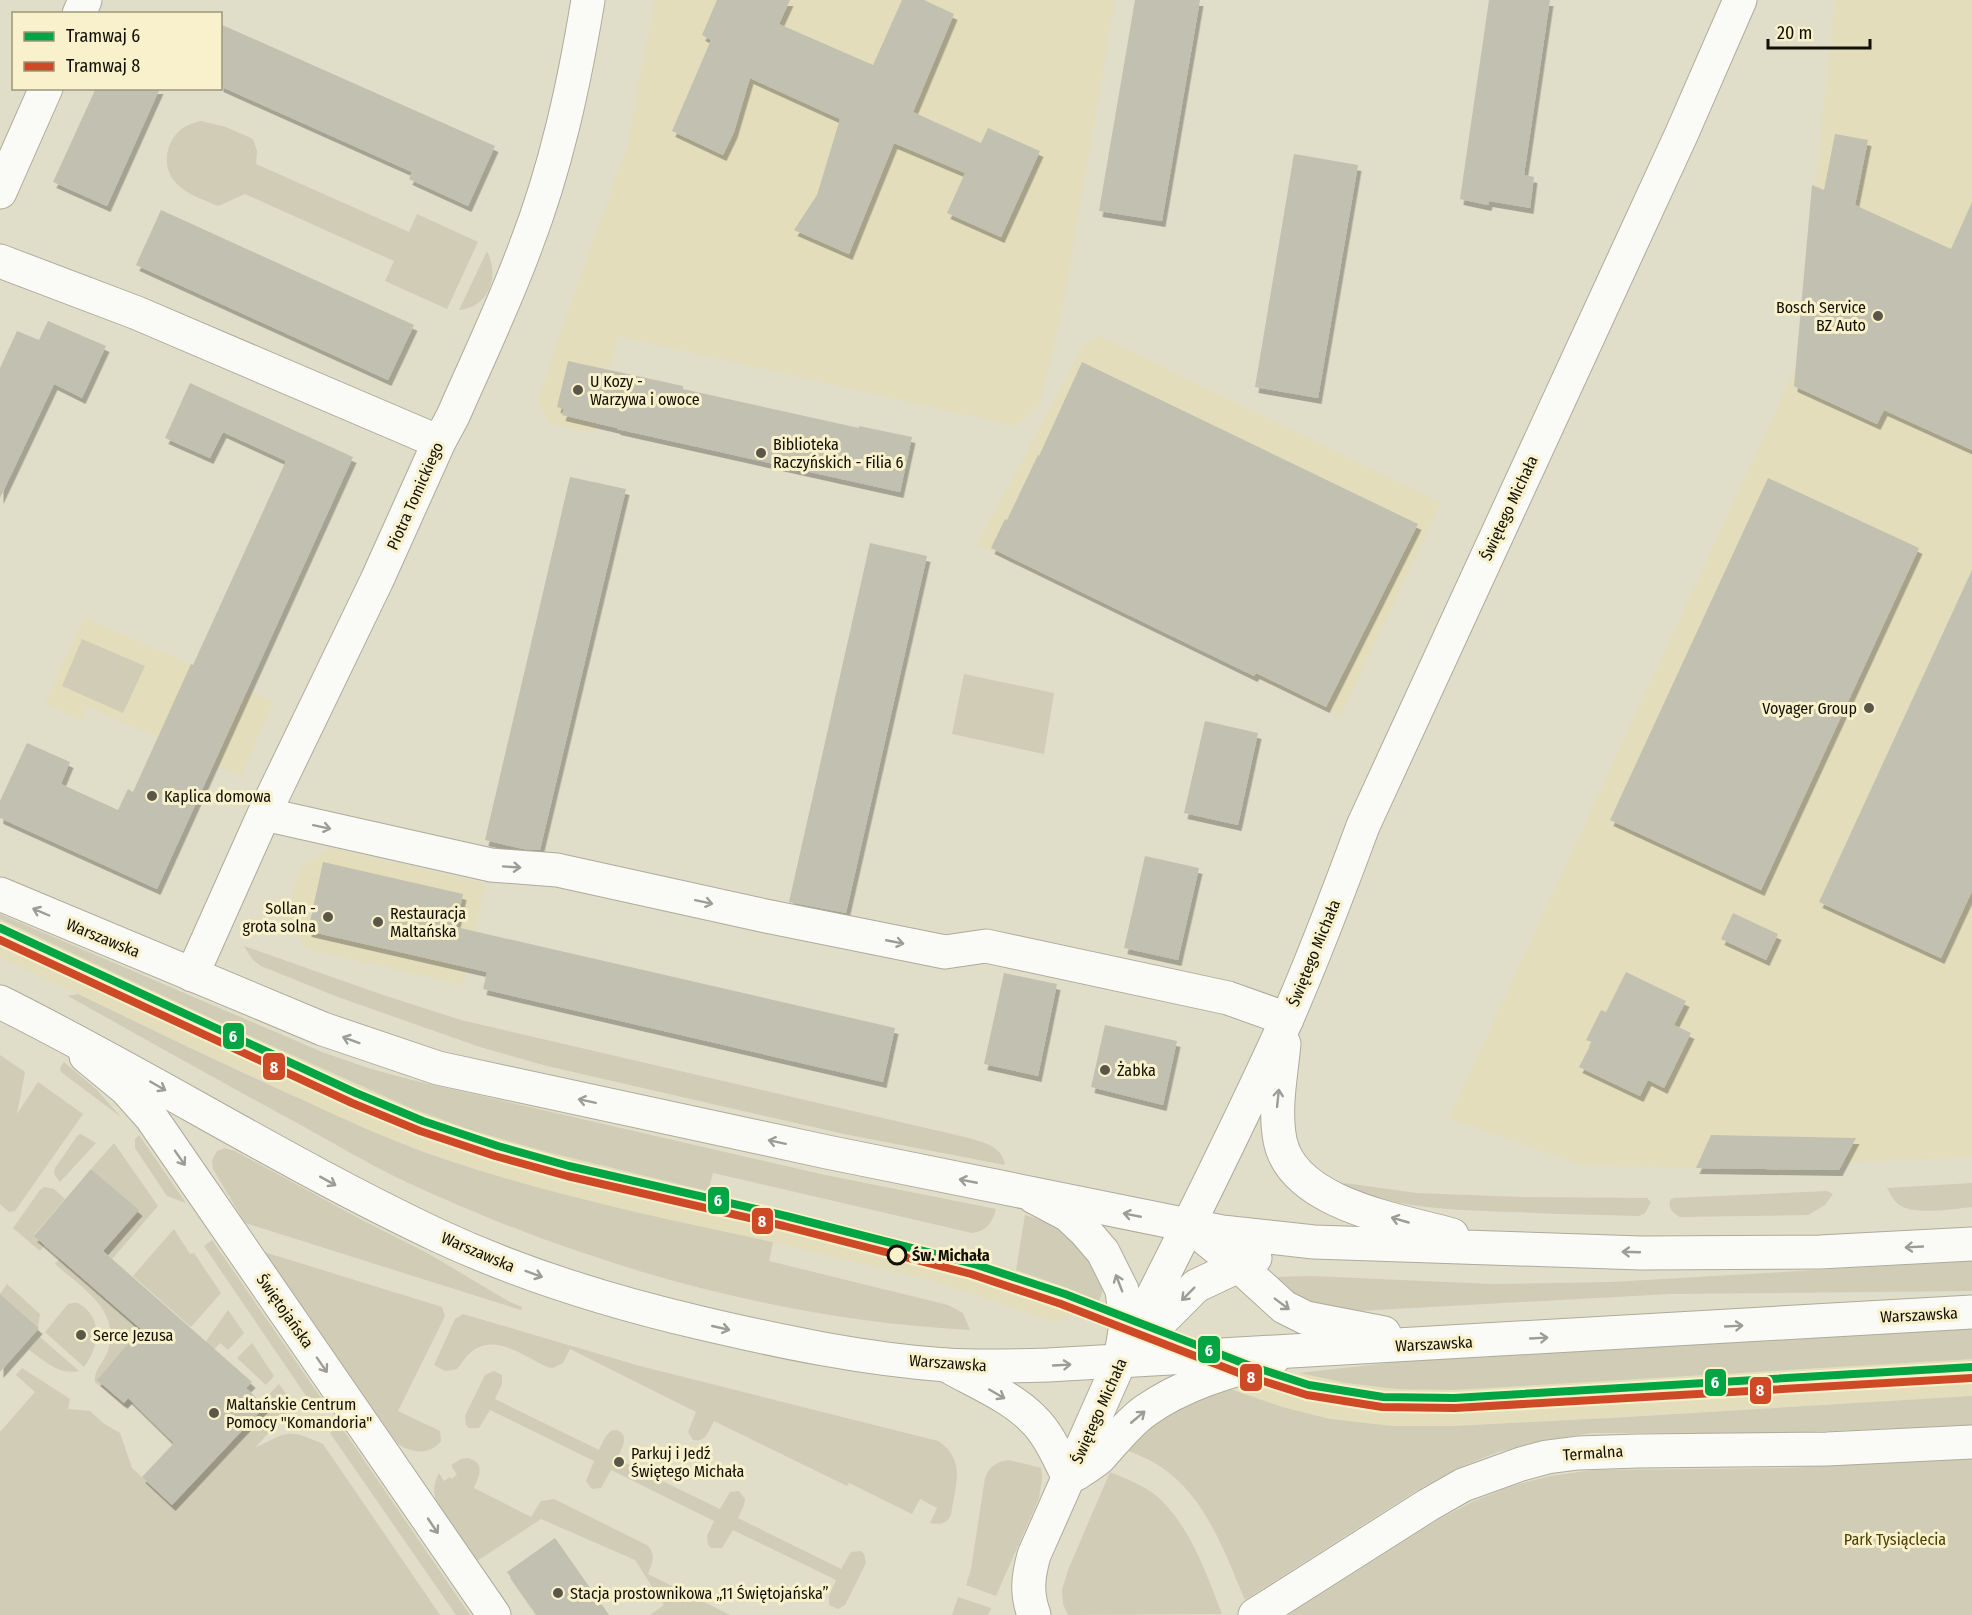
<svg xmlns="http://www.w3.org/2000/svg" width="1972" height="1615" font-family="'Fira Sans Condensed',sans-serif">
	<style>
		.built { fill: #e3ddbb }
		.green { fill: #d0ccb6 }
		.building { fill: #c2c0b0; filter: url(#shadow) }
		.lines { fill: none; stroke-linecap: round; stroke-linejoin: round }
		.street-casing { stroke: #aeab9b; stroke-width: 35 }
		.secondary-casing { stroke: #aeab9b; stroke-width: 35 }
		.street { stroke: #fafaf7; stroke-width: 33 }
		.secondary { stroke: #fafaf7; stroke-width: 33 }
		.tram-1-casing { stroke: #f8f1cb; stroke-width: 12 }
		.tram-2-casing { stroke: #f8f1cb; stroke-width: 12 }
		.tram-1 { stroke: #01a543; stroke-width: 8 }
		.tram-2 { stroke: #ce4a27; stroke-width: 8 }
		.oneway { stroke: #9d9c96 }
		.poi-dot { fill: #5a5749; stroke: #f8f1cb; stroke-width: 2 }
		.stop-dot { fill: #f8f1cb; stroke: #120f04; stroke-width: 3 }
		.labels { text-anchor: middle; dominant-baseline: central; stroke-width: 6; stroke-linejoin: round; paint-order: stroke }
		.poi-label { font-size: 16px; fill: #120f04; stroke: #f8f1cb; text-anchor: start }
		.street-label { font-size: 16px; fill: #120f04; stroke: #f8f1cb }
		.stop-label { font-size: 16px; font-weight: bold; fill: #120f04; stroke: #f8f1cb; text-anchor: start }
		.park-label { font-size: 16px; fill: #493f04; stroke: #f8f1cb }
		.line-badge { stroke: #f8f1cb; stroke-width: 2 }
		.badge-label { font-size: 16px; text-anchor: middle; font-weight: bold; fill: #fff }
	</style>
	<defs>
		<filter id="shadow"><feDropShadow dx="3.5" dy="6" stdDeviation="0" flood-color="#0004"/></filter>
	</defs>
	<rect width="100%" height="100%" fill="#e0ddc8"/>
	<path class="built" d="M 655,0 L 1115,0 L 1064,301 L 1040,403 L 1016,426 L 618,336 L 595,433 L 549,423 L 538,402 L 564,323 L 627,146 Z
		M 1835,0 L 1972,0 L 1972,1157 L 1695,1168 L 1582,1165 L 1449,1118 L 1797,365 Z
		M 1099,336 L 1441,503 L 1340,716 L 977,544 L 1083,347 Z
		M 84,617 L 273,702 L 241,776 L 88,706 L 81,720 L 45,703 Z
		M 331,848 L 485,884 L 463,985 L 308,949 L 284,919 L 301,868 Z
		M 0,919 L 333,1074 L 411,1108 L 457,1125 L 601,1166 L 967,1254 L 1044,1279 L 1099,1301 L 1098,1304 L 1055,1322 L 932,1280 L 773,1242 L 629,1212 L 505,1179 L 464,1165 L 381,1135 L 333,1114 L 0,957 Z
		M 1972,1359 L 1972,1396 L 1455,1426 L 1392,1426 L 1330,1419 L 1282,1407 L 1230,1389 L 1299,1373 L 1347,1383 L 1396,1389 L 1453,1390 Z"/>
	<path class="green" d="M 201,121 L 226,127 L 253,139 L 257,151 L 256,164 L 409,232 L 417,214 L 478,242 L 447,309 L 385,281 L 394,261 L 245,194 L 218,206 C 204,200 188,195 177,184 C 159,166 166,136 188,125 C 192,123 197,122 201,121 Z
		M 487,251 C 500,277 489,307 459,310 Z
		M 82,639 L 145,666 L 123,713 L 62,686 Z
		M 964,674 L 1054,693 L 1044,754 L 952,734 Z
		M 0,914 L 322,1052 L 371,1069 L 412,1080 L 825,1175 L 996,1209 C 992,1223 987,1231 972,1233 L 713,1173 L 708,1191 L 551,1153 L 471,1130 L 411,1108 L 228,1026 L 0,919 Z
		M 244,946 L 383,995 L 461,1020 L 969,1138 C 985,1143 1002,1146 1005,1165 L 844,1134 L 547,1066 L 480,1047 L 338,997 L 261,966 L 253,960 Z
		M 78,994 C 150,1029 223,1064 296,1097 C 337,1116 379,1135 421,1151 C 536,1192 654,1217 773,1242 L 769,1261 L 948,1305 L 963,1313 L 970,1330 C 779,1320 589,1266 415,1186 C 375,1168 337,1145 299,1124 C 221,1082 145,1039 68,996 Z
		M 0,1055 L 25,1072 L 17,1114 L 38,1082 L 83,1114 L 15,1211 L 9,1212 L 0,1204 Z
		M 64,1062 L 96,1089 L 121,1117 L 61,1072 L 60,1068 Z
		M 81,1134 L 96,1143 L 60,1182 L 54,1174 L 55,1168 L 78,1135 Z
		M 139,1135 L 186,1203 L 167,1196 L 135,1148 L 135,1139 Z
		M 114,1143 L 158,1206 L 112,1259 L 103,1251 L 138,1210 L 91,1169 Z
		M 225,1148 L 235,1151 L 362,1220 L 429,1254 L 508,1301 L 522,1307 L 521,1310 L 245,1223 L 213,1169 L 212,1160 L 217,1151 Z
		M 1345,1183 L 1416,1193 L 1521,1197 L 1647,1198 L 1651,1202 L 1645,1213 L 1639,1216 C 1597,1215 1556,1214 1514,1212 C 1450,1210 1403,1209 1342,1187 Z
		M 1972,1183 L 1972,1207 C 1953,1209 1913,1216 1898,1204 C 1893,1200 1890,1193 1887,1188 Z
		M 44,1187 L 54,1189 L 65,1199 L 34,1235 L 45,1245 L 40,1251 L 13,1228 L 40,1190 Z
		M 1827,1191 L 1833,1194 L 1825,1205 L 1808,1215 L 1680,1217 C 1673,1213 1668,1209 1670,1200 L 1674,1198 Z
		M 1025,1215 C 1047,1221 1068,1231 1083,1249 C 1092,1259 1098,1275 1104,1287 L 1099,1301 L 1065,1287 L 1016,1270 Z
		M 174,1229 L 190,1254 L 194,1253 L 221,1293 L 191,1327 L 133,1276 Z
		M 212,1240 L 321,1398 L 315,1409 L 204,1246 Z
		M 264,1252 L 442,1307 L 445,1316 L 398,1411 L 440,1431 L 441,1441 C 430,1456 410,1453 397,1443 Z
		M 60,1258 L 141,1329 L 98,1380 L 124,1403 L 157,1365 L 163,1369 L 130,1407 L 124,1407 L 95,1382 C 93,1373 103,1362 107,1353 C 123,1311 82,1288 55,1264 Z
		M 1972,1261 L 1972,1291 L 1670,1294 L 1340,1312 L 1297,1301 L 1275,1277 L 1311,1276 L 1491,1284 L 1611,1282 Z
		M 7,1284 L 40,1314 L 38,1327 L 0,1294 Z
		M 73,1303 L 78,1303 C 103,1317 100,1346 84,1367 L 45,1332 L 68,1304 Z
		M 228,1310 L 244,1333 L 228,1350 L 220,1343 L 146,1421 L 179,1380 Z
		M 463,1314 L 640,1366 L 938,1441 C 967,1460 955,1486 951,1515 C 946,1524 940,1525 930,1523 L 937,1508 L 920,1499 L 912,1514 L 849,1483 L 847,1486 L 714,1421 C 709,1430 706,1443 693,1440 L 688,1432 L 696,1412 L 570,1349 L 563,1363 L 553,1368 L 547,1367 C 524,1356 492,1331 469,1354 C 464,1358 462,1364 457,1369 L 445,1371 L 434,1365 L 455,1319 Z
		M 1972,1329 L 1972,1359 L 1453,1390 L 1396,1389 L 1347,1383 L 1299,1373 L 1406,1361 Z
		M 40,1337 L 79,1371 C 58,1375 45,1361 29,1350 Z
		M 252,1343 L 274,1376 L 266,1385 L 237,1358 Z
		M 22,1368 L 70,1399 L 68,1409 L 90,1411 L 103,1423 L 120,1433 L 132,1468 L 172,1505 L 265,1407 L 261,1403 L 279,1384 L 294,1405 L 255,1448 C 288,1432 287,1428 323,1444 L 440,1615 L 0,1615 L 0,1432 L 35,1392 L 16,1375 Z
		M 494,1371 L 502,1375 L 502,1384 L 495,1399 L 599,1450 C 603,1443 608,1426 619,1431 C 623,1433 624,1436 624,1440 C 624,1446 619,1453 617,1459 L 720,1509 L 730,1492 L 739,1491 L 745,1499 L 744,1505 L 738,1518 L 841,1569 L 851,1552 L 861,1551 L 864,1554 L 866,1563 L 845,1605 L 838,1609 L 829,1605 L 829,1596 L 836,1580 L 733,1530 L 722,1548 L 711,1548 L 708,1545 L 707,1536 L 714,1521 L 611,1470 L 601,1488 L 592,1489 L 586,1481 L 594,1461 L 490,1410 L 479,1428 L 469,1428 L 466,1425 L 465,1416 L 485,1375 Z
		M 1230,1389 L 1282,1407 L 1330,1419 L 1392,1426 L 1455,1426 L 1628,1417 L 1972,1396 L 1972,1425 L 1784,1433 L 1593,1433 L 1544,1440 L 1498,1452 L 1456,1469 L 1416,1491 L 1245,1600 C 1225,1553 1206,1497 1161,1467 C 1150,1459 1136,1454 1123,1449 L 1137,1432 L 1192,1401 Z
		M 333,1431 L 344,1431 L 470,1615 L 456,1615 L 330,1433 Z
		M 468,1458 C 486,1463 479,1475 474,1488 L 531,1517 L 541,1501 L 554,1499 L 647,1545 C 657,1555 652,1563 648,1574 L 730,1615 L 650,1615 L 664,1605 L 635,1560 L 541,1519 L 477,1561 L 437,1503 C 433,1492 433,1484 439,1473 L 444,1481 L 450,1477 L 451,1479 L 457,1475 L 451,1465 L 461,1459 Z
		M 1972,1459 L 1972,1615 L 1288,1615 L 1436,1521 L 1472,1502 L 1511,1486 L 1550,1476 L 1593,1470 L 1785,1468 Z
		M 1009,1460 L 1041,1468 L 1042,1478 L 1039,1498 L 996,1596 L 966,1585 L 971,1569 L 985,1478 C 990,1465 997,1462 1009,1460 Z
		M 1110,1472 C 1129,1480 1149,1487 1163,1502 C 1193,1533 1207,1576 1222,1614 L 1068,1615 L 1063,1604 L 1062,1590 L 1068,1570 Z
		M 958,1597 L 991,1608 L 988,1615 L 952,1615 Z"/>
	<path class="building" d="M 717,0 L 790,0 L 779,24 L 873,65 L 902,0 L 924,0 L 954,14 L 913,112 L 981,143 L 988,128 L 1040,151 L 1001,237 L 947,213 L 965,173 L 894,143 L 849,254 L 794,230 L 817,195 L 840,119 L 750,78 L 734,132 L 723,155 L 672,131 L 711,40 L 702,35 Z
		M 1135,0 L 1200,0 L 1162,221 L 1099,211 Z
		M 1489,0 L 1550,0 L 1524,175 L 1534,177 L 1530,208 L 1489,201 L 1488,205 L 1460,199 Z
		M 220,24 L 495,146 L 468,206 L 409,179 L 412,172 L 220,86 Z
		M 96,88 L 160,88 L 107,206 L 53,182 Z
		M 1835,134 L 1868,140 L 1855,205 L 1951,249 L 1972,202 L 1972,450 L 1884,410 L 1877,424 L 1794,386 L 1812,185 L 1824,190 Z
		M 1294,154 L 1358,165 L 1318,398 L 1255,387 Z
		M 161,210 L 414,325 L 388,380 L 136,265 Z
		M 48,321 L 106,346 L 82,398 L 54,384 L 0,498 L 0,368 L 17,331 L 39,340 Z
		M 568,361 L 683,386 L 683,389 L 859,428 L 859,426 L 912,437 L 900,492 L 617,429 L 617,428 L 562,415 L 564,409 L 557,407 Z
		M 1082,362 L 1418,524 L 1326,707 L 1256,673 L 1254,676 L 991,548 L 1005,519 L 1007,520 L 1038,455 L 1039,456 Z
		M 190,383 L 353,457 L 157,889 L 0,818 L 0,801 L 27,743 L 70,762 L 61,784 L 118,810 L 128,789 L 133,792 L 191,664 L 193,665 L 286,461 L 223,432 L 210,458 L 165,438 Z
		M 570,477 L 626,489 L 540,850 L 523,849 L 485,840 Z
		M 1768,478 L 1919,548 L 1761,890 L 1610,820 Z
		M 870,543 L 927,556 L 846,913 L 789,902 Z
		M 1972,570 L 1972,891 L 1941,958 L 1819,902 Z
		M 1205,721 L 1258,733 L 1238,825 L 1184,813 Z
		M 1145,856 L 1199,868 L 1178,960 L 1124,948 Z
		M 323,862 L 463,894 L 456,927 L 895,1028 L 883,1082 L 483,989 L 487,972 L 308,931 Z
		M 1733,913 L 1778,934 L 1766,960 L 1721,939 Z
		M 1626,972 L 1686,1001 L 1674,1025 L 1691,1033 L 1664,1088 L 1648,1080 L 1640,1096 L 1579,1067 L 1592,1042 L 1586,1040 L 1601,1010 L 1606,1012 Z
		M 1004,973 L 1057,984 L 1038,1076 L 984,1064 Z
		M 1105,1025 L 1177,1041 L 1163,1105 L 1091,1087 Z
		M 1711,1135 L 1856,1138 L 1839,1170 L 1696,1168 Z
		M 91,1169 L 139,1210 L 103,1251 L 252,1382 L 246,1388 L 265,1406 L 172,1505 L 142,1477 L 174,1443 L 128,1398 L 124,1403 L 97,1380 L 141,1329 L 34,1236 Z
		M 0,1294 L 39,1328 L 0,1372 Z
		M 555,1538 L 609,1615 L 537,1615 L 507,1572 Z"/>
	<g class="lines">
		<defs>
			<path id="street" d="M 79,14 L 85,0
				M 0,192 L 46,88
				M 0,261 L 137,313 L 439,442
				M 264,814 L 491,865 L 557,870 L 761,915 L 945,952 L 986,946 L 1228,998 L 1287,1019
				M 192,975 L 264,814 L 377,580 L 439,442 L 453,416 C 477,361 504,305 525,248 C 556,168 574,85 588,0
				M 86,1056 L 126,1089 L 151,1117 L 494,1615
				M 946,1365 C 973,1381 1011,1396 1033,1419 C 1049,1434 1059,1459 1069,1478
				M 1076,1474 C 1083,1469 1092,1464 1099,1458 C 1114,1442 1127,1424 1145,1411 C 1183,1384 1229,1371 1273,1359
				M 1034,1615 C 1026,1593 1028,1577 1034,1555 L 1120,1361 L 1126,1325 L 1122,1290 L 1103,1252 L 1085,1231 L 1068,1215 L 1034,1197
				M 1255,1615 L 1428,1505 L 1463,1485 L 1521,1464 L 1547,1457 L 1578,1453 L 1638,1451 L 1827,1449 L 1972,1442"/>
			<path id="secondary" d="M 0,894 L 323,1029 L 438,1068 L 827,1152 L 1222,1232 L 1314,1242 L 1641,1253 L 1820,1252 L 1972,1244
				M 0,1002 C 149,1076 288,1165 439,1236 C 523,1275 611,1302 701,1323 C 782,1342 863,1359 946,1365 C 980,1367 1014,1366 1048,1365 L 1972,1312
				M 1284,1044 C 1281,1075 1274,1109 1280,1140 C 1292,1204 1399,1220 1452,1235
				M 1191,1227 L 1238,1265 L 1284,1307 L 1306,1318 L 1384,1333
				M 1141,1341 L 1196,1286 L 1255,1258
				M 1120,1361 C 1177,1249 1234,1136 1286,1021 C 1314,957 1339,891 1363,826 L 1682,133 L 1740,0"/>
		</defs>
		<use href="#street" class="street-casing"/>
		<use href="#secondary" class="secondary-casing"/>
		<use href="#street" class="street"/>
		<use href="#secondary" class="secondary"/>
		<defs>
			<path id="tram-1" d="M 0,928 L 356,1093 L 423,1121 L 498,1146 L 569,1166 L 786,1216 L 974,1264 L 1065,1294 L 1248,1365 L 1309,1385 L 1383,1397 L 1454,1398 L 1972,1367"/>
			<path id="tram-2" d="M 0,940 L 352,1103 L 420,1131 L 495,1156 L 567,1176 L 784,1226 L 971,1274 L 1061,1304 L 1244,1375 L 1307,1395 L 1382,1407 L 1455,1408 L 1972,1378"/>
		</defs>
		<use href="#tram-1" class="tram-1-casing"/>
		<use href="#tram-2" class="tram-2-casing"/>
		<use href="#tram-1" class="tram-1"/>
		<use href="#tram-2" class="tram-2"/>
	</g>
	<defs><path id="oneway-shaft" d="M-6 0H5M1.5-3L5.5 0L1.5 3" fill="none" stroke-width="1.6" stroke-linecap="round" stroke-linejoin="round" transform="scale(1.5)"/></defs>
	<g class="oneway">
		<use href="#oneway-shaft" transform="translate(322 827) rotate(12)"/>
		<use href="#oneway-shaft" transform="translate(512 867) rotate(4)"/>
		<use href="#oneway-shaft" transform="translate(704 902) rotate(12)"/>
		<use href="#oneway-shaft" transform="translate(41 912) rotate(-157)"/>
		<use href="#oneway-shaft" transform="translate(895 942) rotate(11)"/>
		<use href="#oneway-shaft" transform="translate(351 1040) rotate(-160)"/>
		<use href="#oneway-shaft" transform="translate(158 1086) rotate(30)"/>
		<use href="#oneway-shaft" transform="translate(1278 1098) rotate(-84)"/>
		<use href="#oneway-shaft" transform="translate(587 1101) rotate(-168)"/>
		<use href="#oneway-shaft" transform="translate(777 1142) rotate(-168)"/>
		<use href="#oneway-shaft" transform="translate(180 1158) rotate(55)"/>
		<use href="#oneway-shaft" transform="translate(328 1181) rotate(29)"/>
		<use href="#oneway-shaft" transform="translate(968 1181) rotate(-169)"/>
		<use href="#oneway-shaft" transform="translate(1132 1215) rotate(-169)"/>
		<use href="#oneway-shaft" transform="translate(1400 1220) rotate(-164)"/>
		<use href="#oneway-shaft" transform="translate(1914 1247) rotate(177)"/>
		<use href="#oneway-shaft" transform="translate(1631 1252) rotate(-178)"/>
		<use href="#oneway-shaft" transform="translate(534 1274) rotate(20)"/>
		<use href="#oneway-shaft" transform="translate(1119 1283) rotate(-111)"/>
		<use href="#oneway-shaft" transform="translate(1188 1294) rotate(135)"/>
		<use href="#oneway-shaft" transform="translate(1282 1304) rotate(37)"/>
		<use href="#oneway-shaft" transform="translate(1734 1326) rotate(-3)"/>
		<use href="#oneway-shaft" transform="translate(721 1328) rotate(13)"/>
		<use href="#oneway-shaft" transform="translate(1539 1338) rotate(-3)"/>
		<use href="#oneway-shaft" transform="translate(322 1365) rotate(55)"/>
		<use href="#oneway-shaft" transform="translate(1062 1365) rotate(-3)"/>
		<use href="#oneway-shaft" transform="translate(997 1394) rotate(30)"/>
		<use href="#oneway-shaft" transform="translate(1138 1417) rotate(-40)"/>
		<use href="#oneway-shaft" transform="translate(433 1526) rotate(56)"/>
	</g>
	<g class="poi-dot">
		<circle cx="1878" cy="316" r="6"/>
		<circle cx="578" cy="390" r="6"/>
		<circle cx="761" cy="453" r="6"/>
		<circle cx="1869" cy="708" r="6"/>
		<circle cx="152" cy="796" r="6"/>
		<circle cx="328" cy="917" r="6"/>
		<circle cx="378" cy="922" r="6"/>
		<circle cx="1105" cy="1070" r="6"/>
		<circle cx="81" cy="1335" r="6"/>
		<circle cx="214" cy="1413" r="6"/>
		<circle cx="619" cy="1462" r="6"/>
		<circle cx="558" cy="1593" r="6"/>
	</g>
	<circle class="stop-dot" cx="897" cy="1255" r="9"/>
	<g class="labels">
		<g class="poi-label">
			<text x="1866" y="307" text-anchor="end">Bosch Service<tspan x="1866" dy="18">BZ Auto</tspan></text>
			<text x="590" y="381">U Kozy -<tspan x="590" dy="18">Warzywa i owoce</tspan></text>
			<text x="773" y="444">Biblioteka<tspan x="773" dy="18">Raczyńskich - Filia 6</tspan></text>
			<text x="1857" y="708" text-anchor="end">Voyager Group</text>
			<text x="164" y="796">Kaplica domowa</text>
			<text x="316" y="908" text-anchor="end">Sollan -<tspan x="316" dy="18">grota solna</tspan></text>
			<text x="390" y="913">Restauracja<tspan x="390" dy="18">Maltańska</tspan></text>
			<text x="1117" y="1070">Żabka</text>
			<text x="93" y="1335">Serce Jezusa</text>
			<text x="226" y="1404">Maltańskie Centrum<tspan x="226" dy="18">Pomocy "Komandoria"</tspan></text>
			<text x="631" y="1453">Parkuj i Jedź<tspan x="631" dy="18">Świętego Michała</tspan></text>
			<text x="570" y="1593">Stacja prostownikowa „11 Świętojańska”</text>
		</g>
		<g class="street-label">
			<text transform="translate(415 496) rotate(-66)">Piotra Tomickiego</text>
			<text transform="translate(1509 508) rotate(-65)">Świętego Michała</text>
			<text transform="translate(103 938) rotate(22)">Warszawska</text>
			<text transform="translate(1314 953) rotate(-68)">Świętego Michała</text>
			<text transform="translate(478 1252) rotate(23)">Warszawska</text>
			<text transform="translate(285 1311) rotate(55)">Świętojańska</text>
			<text transform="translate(1919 1315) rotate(-3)">Warszawska</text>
			<text transform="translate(1434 1344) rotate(-3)">Warszawska</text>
			<text transform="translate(948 1363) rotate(4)">Warszawska</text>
			<text transform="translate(1099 1411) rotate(-66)">Świętego Michała</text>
			<text transform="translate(1593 1453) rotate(-4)">Termalna</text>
		</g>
		<g class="stop-label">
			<text x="912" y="1255">Św. Michała</text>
		</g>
		<g class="park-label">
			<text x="1895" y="1539">Park Tysiąclecia</text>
		</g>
	</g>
	<g class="line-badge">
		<rect x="222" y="1022" width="23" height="28" rx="6" fill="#01a543"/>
		<rect x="262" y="1052" width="24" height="29" rx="6" fill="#ce4a27"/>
		<rect x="707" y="1186" width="23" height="29" rx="6" fill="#01a543"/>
		<rect x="751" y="1207" width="23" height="28" rx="6" fill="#ce4a27"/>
		<rect x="1197" y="1335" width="24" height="29" rx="6" fill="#01a543"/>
		<rect x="1239" y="1363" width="24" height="29" rx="6" fill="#ce4a27"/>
		<rect x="1704" y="1368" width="23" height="29" rx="6" fill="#01a543"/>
		<rect x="1749" y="1376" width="23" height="29" rx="6" fill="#ce4a27"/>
	</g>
	<g class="badge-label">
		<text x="233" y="1042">6</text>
		<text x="274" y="1073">8</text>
		<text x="718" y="1206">6</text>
		<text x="762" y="1227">8</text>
		<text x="1209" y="1356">6</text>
		<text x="1251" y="1383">8</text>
		<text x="1715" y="1388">6</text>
		<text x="1760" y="1396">8</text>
	</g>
	<rect x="12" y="12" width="210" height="78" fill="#f8f1cb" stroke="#9c977b" stroke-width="1.5"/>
	<rect x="24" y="32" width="30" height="9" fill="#01a543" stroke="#9c977b" stroke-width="1.5"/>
	<text x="66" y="42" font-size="18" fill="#120f04">Tramwaj 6</text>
	<rect x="24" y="62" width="30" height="9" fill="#ce4a27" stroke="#9c977b" stroke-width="1.5"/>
	<text x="66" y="72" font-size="18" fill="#120f04">Tramwaj 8</text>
	<path d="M1768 39v9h102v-9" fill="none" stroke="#120f04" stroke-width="3"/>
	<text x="1777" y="39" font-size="18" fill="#120f04" stroke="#f8f1cb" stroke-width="4.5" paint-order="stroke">20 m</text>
</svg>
